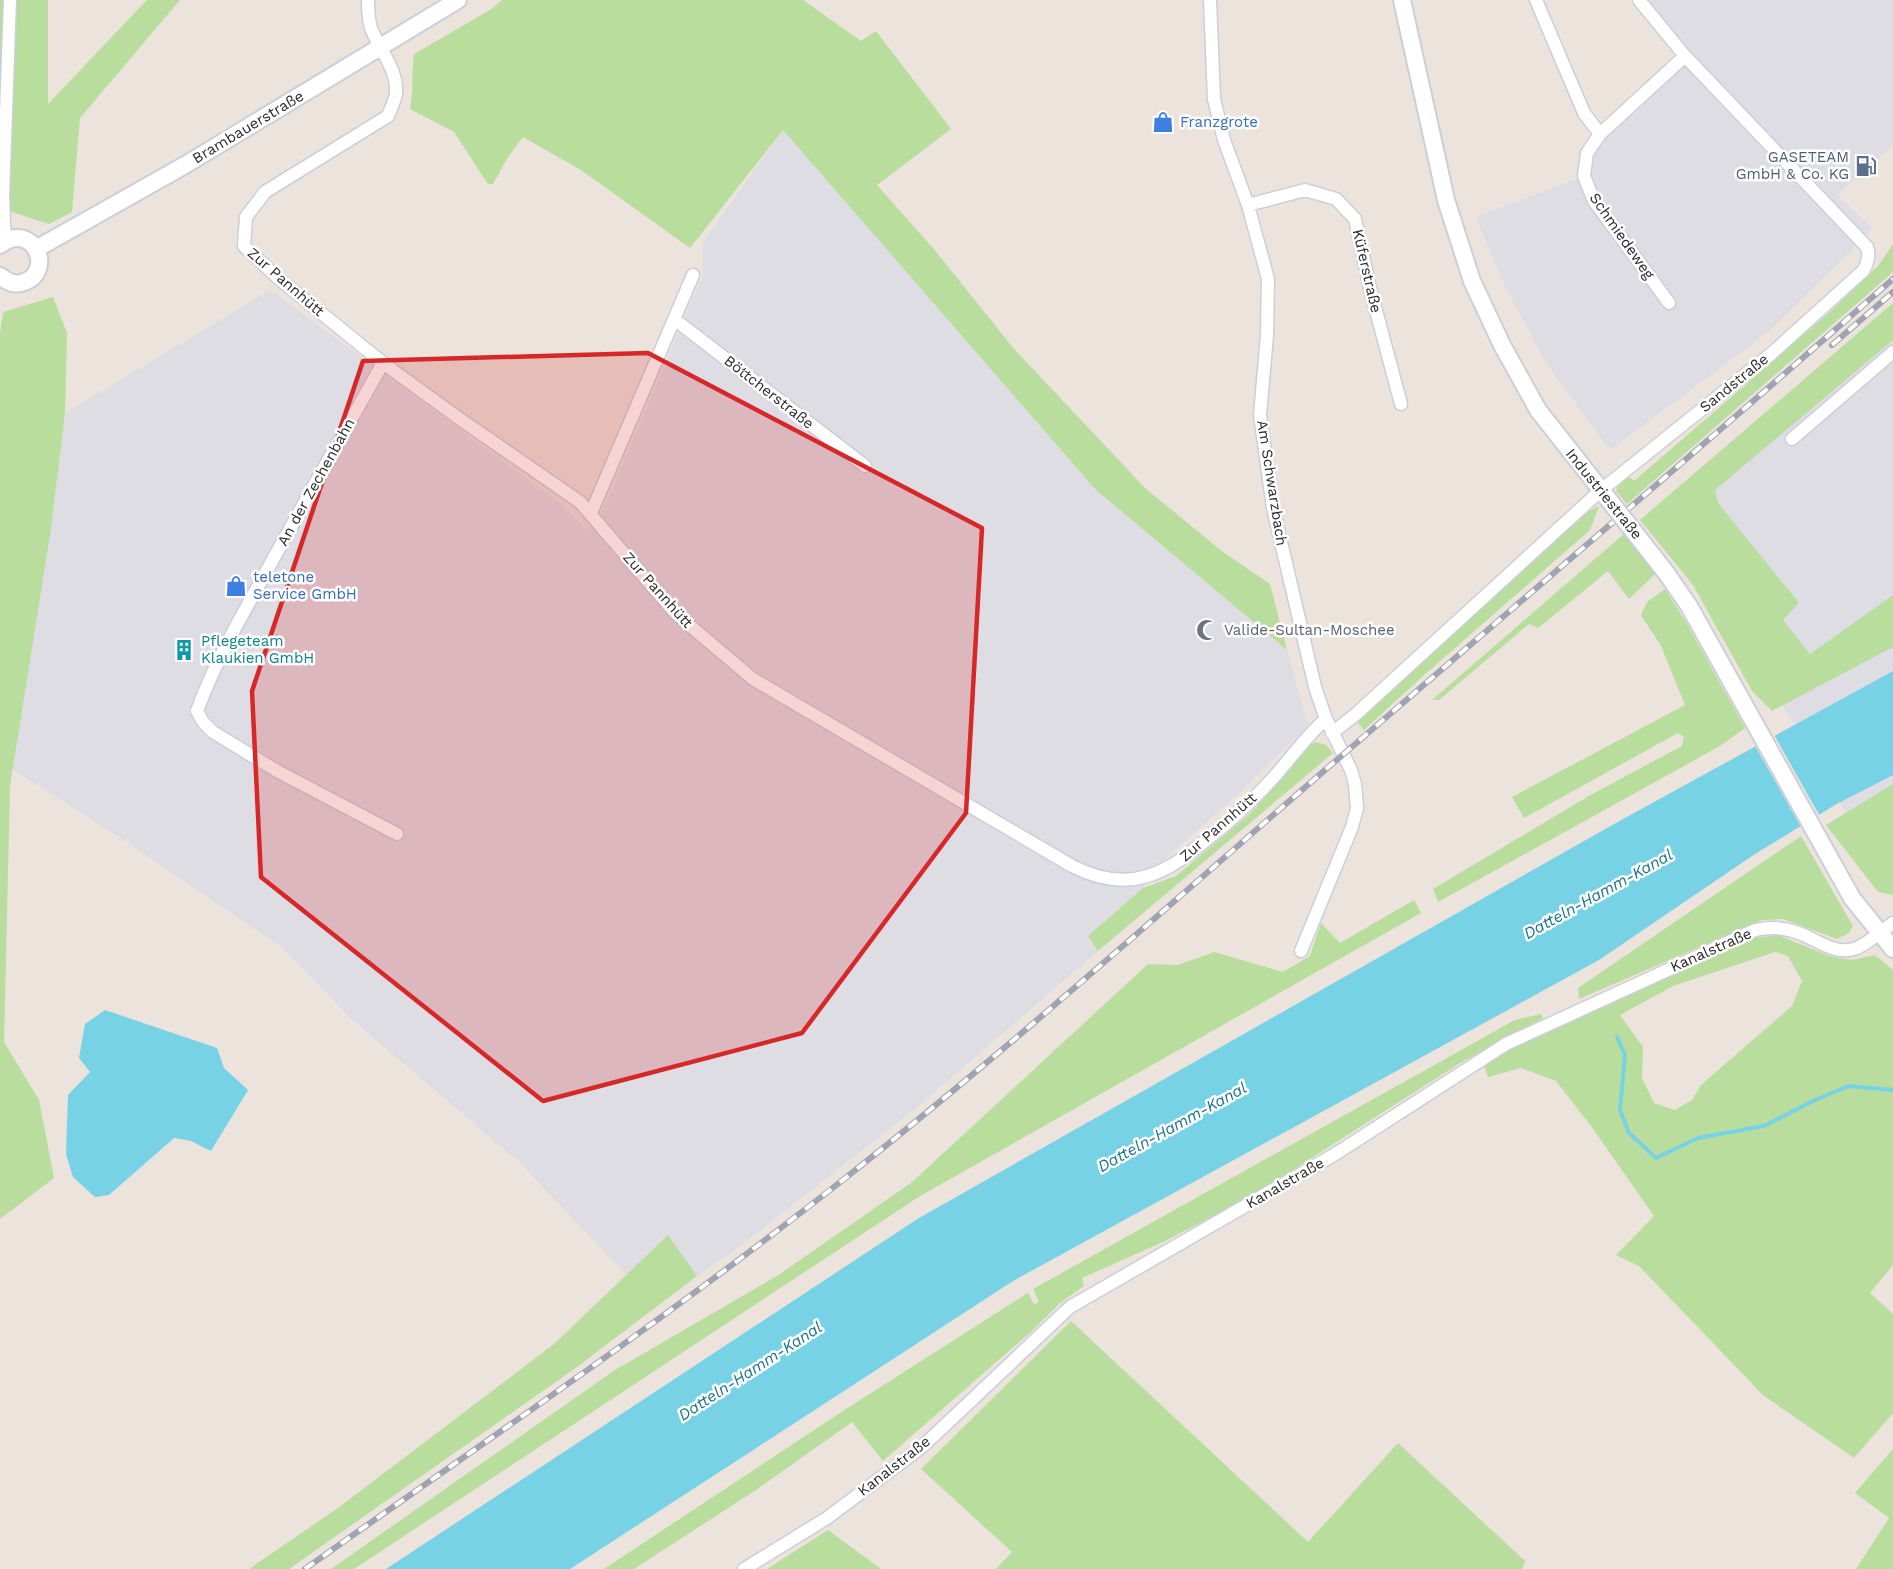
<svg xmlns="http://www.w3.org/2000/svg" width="1893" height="1569" font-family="'Work Sans',sans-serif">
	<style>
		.industrial { fill: #dedde4 }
		.green { fill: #b9dd9d; fill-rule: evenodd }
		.water { fill: #77d2e5 }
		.pier { fill: #ebe3dc }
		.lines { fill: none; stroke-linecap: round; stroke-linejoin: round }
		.stream { stroke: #77d2e5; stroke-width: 4 }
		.minor-casing { stroke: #cbcfda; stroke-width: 15 }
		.secondary-casing { stroke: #cbcfda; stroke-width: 20 }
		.minor { stroke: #fff; stroke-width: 12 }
		.secondary { stroke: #fff; stroke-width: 16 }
		.rail-casing { stroke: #a0a4b2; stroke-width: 6 }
		.rail { stroke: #fff; stroke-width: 4; stroke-dasharray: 11; stroke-linecap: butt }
		.secondary-bridge-casing { stroke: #cbcfda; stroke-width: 20; stroke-linecap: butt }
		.secondary-bridge { stroke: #fff; stroke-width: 16 }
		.marked { fill: #d62828; fill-opacity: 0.2; stroke: #d62828; stroke-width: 4.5; stroke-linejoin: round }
		.labels { text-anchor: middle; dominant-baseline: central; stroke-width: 5; stroke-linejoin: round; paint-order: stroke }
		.shop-label { font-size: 15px; fill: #366cbe; stroke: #fff; text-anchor: start }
		.street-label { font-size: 15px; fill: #2a2a2a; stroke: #fff }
		.service-label { font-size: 15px; fill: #4e5e75; stroke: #fff; text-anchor: end }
		.worship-label { font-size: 15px; fill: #5b616d; stroke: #fff; text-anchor: start }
		.culture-label { font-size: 15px; fill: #0d838f; stroke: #fff; text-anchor: start }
		.water-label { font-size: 16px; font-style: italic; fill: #177290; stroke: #fff }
	</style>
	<rect width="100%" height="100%" fill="#ebe3dc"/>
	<path class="industrial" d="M 1639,0 L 1893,0 L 1893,146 L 1837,194 L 1873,229 L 1767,333 L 1610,450 L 1546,363 L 1503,282 L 1476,217 L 1584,176 L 1587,153 L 1685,56 Z
		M 783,130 L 1095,489 L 1287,650 L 1308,726 L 1237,795 L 1163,861 L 1143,888 L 1088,936 L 1098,951 L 916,1108 L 731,1253 L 697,1276 L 668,1236 L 627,1275 L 518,1161 L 349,1017 L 284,949 L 127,842 L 12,769 L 51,529 L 65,413 L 270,290 L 561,504 L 588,530 L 606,504 L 703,275 L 703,242 Z
		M 1893,323 L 1893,895 L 1672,514 Z"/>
	<path class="green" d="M 0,0 L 48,0 L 48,104 L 147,0 L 180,0 L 80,118 L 72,212 L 49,224 L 0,208 Z
		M 502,0 L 803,0 L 861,41 L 876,31 L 951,129 L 877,185 L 933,248 L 1014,349 L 1146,489 L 1223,552 L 1270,584 L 1287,650 L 1095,489 L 783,130 L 690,248 L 581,170 L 523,137 L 508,157 L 493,184 L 488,184 L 454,132 L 410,109 C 414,91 411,72 414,54 L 490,10 Z
		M 1893,244 L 1893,272 L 1627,504 L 1616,491 L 1617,487 L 1628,476 L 1634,481 L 1832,310 L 1878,266 Z
		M 53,297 L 67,333 L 65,413 L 51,529 L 10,786 L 4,1042 L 39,1100 L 54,1178 L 0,1219 L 0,334 L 3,312 Z
		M 1893,303 L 1893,340 L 1715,490 L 1718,503 L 1799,603 L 1783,620 L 1810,654 L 1893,595 L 1893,647 L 1772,711 L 1752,691 L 1693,585 L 1640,520 Z
		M 1599,506 L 1590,530 L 1423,676 L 1364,730 L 1356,720 L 1580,516 Z
		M 1625,533 L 1656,573 L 1629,599 L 1608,571 L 1538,628 L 1529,624 L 1439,700 L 1432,700 Z
		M 1665,589 L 1687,624 L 1745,728 L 1720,746 L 1438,902 L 1433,889 L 1587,797 L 1682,746 L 1684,737 L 1678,733 L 1524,818 L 1512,797 L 1685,705 L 1661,646 L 1641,615 L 1647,602 Z
		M 1316,742 L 1326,745 L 1333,753 L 1098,951 L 1088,936 L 1143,888 L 1176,876 L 1250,814 L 1284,776 L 1306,747 Z
		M 1893,784 L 1893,895 L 1878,892 L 1826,825 Z
		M 1801,836 L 1853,926 L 1849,933 L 1837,939 L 1783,919 L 1762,920 L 1579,999 L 1578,988 Z
		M 1414,900 L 1421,913 L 920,1196 L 354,1569 L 331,1569 L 615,1370 L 777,1276 L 911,1183 L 1148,964 L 1178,965 L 1214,952 L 1283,972 L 1310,956 L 1321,923 L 1340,943 Z
		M 1778,935 L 1829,956 L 1852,960 L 1875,955 L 1893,970 L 1893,1265 L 1870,1293 L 1893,1314 L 1893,1413 L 1854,1458 L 1763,1395 L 1639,1266 L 1616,1255 L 1654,1216 L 1591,1126 L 1556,1081 L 1521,1068 L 1488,1077 L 1484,1066 L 1521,1042 L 1755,938 ZM 1775,952 L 1788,956 L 1802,981 L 1792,1006 L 1701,1085 L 1692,1100 L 1675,1110 L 1654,1103 L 1642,1078 L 1643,1047 L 1620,1015 L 1673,986 Z
		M 1541,1014 L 1543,1018 L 1460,1063 L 1255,1194 L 1165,1241 L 1082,1278 L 1084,1286 L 1060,1303 L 1034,1329 L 883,1461 L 852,1422 L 756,1490 L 634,1569 L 604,1569 L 846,1409 L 1028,1293 L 1034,1304 L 1039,1302 L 1033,1289 L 1515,1020 Z
		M 668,1235 L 697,1276 L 577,1367 L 289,1569 L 249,1569 L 338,1508 L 554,1344 Z
		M 1071,1321 L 1308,1542 L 1398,1443 L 1525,1561 L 1522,1569 L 996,1569 L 1012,1552 L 921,1469 Z
		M 1893,1449 L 1893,1569 L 1856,1569 L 1889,1518 L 1855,1493 Z
		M 828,1530 L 881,1569 L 767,1569 Z"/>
	<path class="water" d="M 1893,671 L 1893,775 L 1835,805 L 1755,854 L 1599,960 L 1013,1281 L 570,1569 L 386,1569 L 919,1218 L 1623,819 Z
		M 105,1010 L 217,1048 L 224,1068 L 248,1090 L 211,1151 L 191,1141 L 174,1138 L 109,1195 L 95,1197 L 73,1177 L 66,1154 L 68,1095 L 90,1072 L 79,1058 L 85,1024 Z"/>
	<path class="pier" d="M 1773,733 L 1821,818 L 1802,829 L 1754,744 Z"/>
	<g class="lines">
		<path class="stream" d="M 1617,1037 L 1625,1055 L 1620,1110 L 1629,1133 L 1656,1158 L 1698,1138 L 1764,1126 L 1817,1099 L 1849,1086 L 1893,1090"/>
		<defs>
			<path id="minor" d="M 368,0 C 368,9 368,19 371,28 C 379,50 398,69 396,94 C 395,101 390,110 388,116 L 265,192 L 246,217 L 244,246 L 278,278 L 383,363 L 457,417 L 580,502 L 675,613 L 753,679 L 1072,866 C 1129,895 1165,875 1210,837 C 1233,819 1254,799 1274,777 C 1291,758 1306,736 1326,719
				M 1210,0 L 1214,99 L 1224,140 L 1248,205 L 1268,279 L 1267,335 L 1260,415 L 1273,508 L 1315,687 L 1326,719 L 1351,770 L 1355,784 L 1357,808 L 1352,827 L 1301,951
				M 1536,0 L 1584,113 L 1600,134
				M 1248,205 L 1305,190 L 1336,199 L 1355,219 L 1370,288 L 1401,404
				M 6,240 L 4,226 L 3,196 L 10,0
				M 1669,303 L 1594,201 L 1584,176 L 1587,153 L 1600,134 L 1685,56
				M 674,319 L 865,466
				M 383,363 C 345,430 308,496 271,563 C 244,612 216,659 197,711 L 203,722 L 213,732 L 277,771 L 397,834
				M 1792,439 L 1893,352
				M 591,513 L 693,275
				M 1332,733 L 1355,715 L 1600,491 L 1771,354 L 1863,271 C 1868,263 1870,256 1867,247 L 1685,56 L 1639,0
				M 744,1569 L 827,1518 L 923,1446 L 1070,1307 L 1337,1153 L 1506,1044 L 1755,930 C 1769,927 1782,927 1796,932 C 1815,938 1833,955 1854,949 C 1865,946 1883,930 1893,923"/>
			<path id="secondary" d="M 1402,0 L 1446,200 L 1472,281 L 1502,345 L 1538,410 L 1616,509
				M 0,245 C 34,219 57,274 21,283 C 13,285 6,281 0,276
				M 36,249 L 185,165 L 458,0
				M 1631,528 L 1667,574 L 1689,606 L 1852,898 L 1893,949"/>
		</defs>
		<use href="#minor" class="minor-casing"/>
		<use href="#secondary" class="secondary-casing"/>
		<use href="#minor" class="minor"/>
		<use href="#secondary" class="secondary"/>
		<defs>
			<path id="rail" d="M 1832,345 L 1893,292
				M 305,1569 C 484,1442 666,1319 839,1183 C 1003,1054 1159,914 1317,777 C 1509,611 1702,447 1893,279"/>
		</defs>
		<use href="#rail" class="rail-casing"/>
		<use href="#rail" class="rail"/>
		<defs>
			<path id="secondary-bridge" d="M 1616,509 L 1631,528"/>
		</defs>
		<use href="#secondary-bridge" class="secondary-bridge-casing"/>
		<use href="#secondary-bridge" class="secondary-bridge"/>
	</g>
	<path class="marked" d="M 648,353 L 982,528 L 966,813 L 802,1033 L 543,1101 L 261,877 L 252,691 L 363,361 Z"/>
	<defs>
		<symbol id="shop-bare" viewBox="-9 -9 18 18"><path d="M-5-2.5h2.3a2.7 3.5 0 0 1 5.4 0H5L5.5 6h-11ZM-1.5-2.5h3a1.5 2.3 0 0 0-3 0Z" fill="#3f7fe0" stroke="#fff" stroke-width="2.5" paint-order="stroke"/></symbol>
		<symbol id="fuel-bare" viewBox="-9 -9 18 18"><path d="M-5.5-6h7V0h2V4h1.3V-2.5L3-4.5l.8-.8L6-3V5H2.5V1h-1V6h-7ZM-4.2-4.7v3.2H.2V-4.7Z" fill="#5c6f8a" stroke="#fff" stroke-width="2.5" paint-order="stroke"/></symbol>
		<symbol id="mosque-bare" viewBox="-9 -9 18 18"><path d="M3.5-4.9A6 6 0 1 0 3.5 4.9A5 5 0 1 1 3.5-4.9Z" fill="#6b7280" stroke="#fff" stroke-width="2.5" paint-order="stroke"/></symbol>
		<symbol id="building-bare" viewBox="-9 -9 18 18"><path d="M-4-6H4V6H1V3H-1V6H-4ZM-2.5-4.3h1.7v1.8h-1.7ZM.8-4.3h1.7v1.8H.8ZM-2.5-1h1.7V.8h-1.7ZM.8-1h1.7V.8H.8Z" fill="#0f9aa8" stroke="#fff" stroke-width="2.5" paint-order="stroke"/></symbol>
	</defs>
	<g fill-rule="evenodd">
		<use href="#shop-bare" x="1148" y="107" width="30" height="30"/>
		<use href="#fuel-bare" x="1851" y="151" width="30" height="30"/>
		<use href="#shop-bare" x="221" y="571" width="30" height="30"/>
		<use href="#mosque-bare" x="1192" y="615" width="30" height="30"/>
		<use href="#building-bare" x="169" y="635" width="30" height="30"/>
	</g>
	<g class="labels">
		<g class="shop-label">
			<text x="1180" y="122">Franzgrote</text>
			<text x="253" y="577">teletone<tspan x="253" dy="17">Service GmbH</tspan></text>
		</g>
		<g class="street-label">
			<text transform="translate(248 127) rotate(-31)">Brambauerstraße</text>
			<text transform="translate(1622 236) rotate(55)">Schmiedeweg</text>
			<text transform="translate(1367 271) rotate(77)">Küferstraße</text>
			<text transform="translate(286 282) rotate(41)">Zur Pannhütt</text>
			<text transform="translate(1734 383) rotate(-39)">Sandstraße</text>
			<text transform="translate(769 392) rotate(38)">Böttcherstraße</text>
			<text transform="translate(316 482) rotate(-61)">An der Zechenbahn</text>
			<text transform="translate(1272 483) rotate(81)">Am Schwarzbach</text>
			<text transform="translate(1604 494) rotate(51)">Industriestraße</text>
			<text transform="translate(658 590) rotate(48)">Zur Pannhütt</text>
			<text transform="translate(1218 827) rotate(-41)">Zur Pannhütt</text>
			<text transform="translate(1711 950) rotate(-24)">Kanalstraße</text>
			<text transform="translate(1285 1183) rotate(-30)">Kanalstraße</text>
			<text transform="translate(894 1466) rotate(-38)">Kanalstraße</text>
		</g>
		<g class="service-label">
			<text x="1849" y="157">GASETEAM<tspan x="1849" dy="17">GmbH &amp; Co. KG</tspan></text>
		</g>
		<g class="worship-label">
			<text x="1224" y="630">Valide-Sultan-Moschee</text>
		</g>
		<g class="culture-label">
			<text x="201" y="641">Pflegeteam<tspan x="201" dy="17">Klaukien GmbH</tspan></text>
		</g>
		<g class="water-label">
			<text transform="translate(1598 894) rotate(-29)">Datteln-Hamm-Kanal</text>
			<text transform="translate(1172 1127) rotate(-29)">Datteln-Hamm-Kanal</text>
			<text transform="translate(750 1371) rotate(-33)">Datteln-Hamm-Kanal</text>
		</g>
	</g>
</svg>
